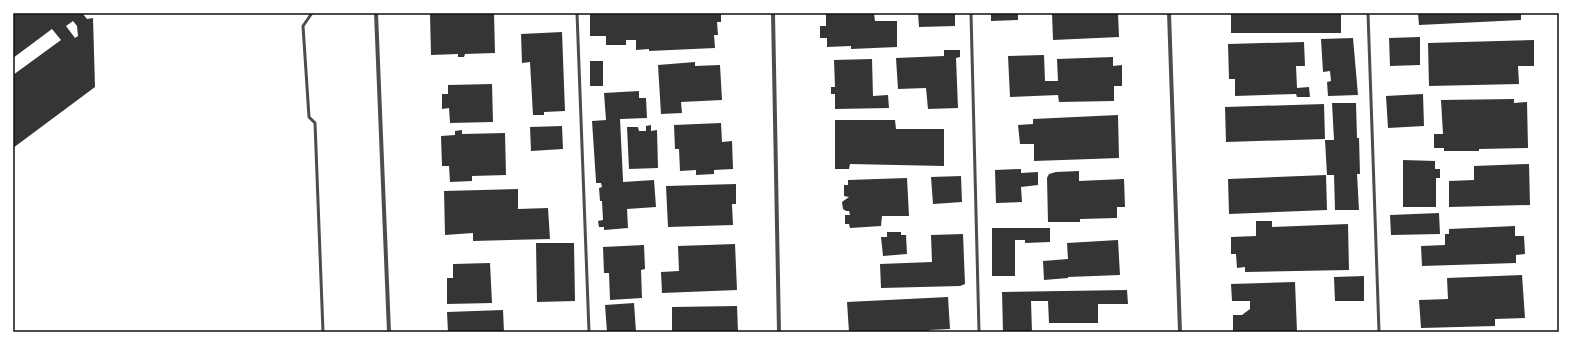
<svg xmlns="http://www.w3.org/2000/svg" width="1572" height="345" font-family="'Titillium Web',sans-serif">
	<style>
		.building { fill: #353535; fill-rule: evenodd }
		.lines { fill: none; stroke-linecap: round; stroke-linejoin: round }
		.service { stroke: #4c4c4c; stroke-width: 3 }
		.minor { stroke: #4c4c4c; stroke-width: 4 }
		.neatline { fill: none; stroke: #111; stroke-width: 1.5 }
	</style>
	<rect width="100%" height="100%" fill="#fff"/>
	<path class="building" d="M 13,13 L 86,13 L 83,14 L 87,19 L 93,18 L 95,87 L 13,148 L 13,75 L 61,40 L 52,29 L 13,58 ZM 73,21 L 77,26 L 78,36 L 75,38 L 66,26 Z
		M 494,13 L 495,53 L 465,54 L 464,57 L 458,57 L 458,54 L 431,55 L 430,14 Z
		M 590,13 L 721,13 L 721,22 L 717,22 L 718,35 L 714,35 L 715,48 L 649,51 L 649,49 L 636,50 L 636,40 L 626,40 L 626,45 L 606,45 L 606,36 L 590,36 Z
		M 826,13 L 874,13 L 875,21 L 897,21 L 897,47 L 851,49 L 851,46 L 827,47 L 827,38 L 820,38 L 820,26 L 826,26 Z
		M 918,13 L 955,13 L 955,26 L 919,27 Z
		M 991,13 L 1018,13 L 1018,20 L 991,21 Z
		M 1052,13 L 1118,13 L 1119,37 L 1053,40 Z
		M 1231,13 L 1341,13 L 1341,33 L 1231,33 Z
		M 1418,13 L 1521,13 L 1521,20 L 1419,25 Z
		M 562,32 L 565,111 L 544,112 L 544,115 L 533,115 L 530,62 L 522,63 L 521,34 Z
		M 1420,37 L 1420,65 L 1390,66 L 1389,38 Z
		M 1353,38 L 1358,95 L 1328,96 L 1327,82 L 1331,81 L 1330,71 L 1323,72 L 1321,39 Z
		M 1534,40 L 1534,66 L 1518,66 L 1519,84 L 1429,86 L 1428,43 Z
		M 1304,42 L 1305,66 L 1296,66 L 1297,88 L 1309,87 L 1310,97 L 1297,97 L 1296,94 L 1235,96 L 1235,79 L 1229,79 L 1228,44 Z
		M 944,50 L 960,50 L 960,57 L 956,58 L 958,108 L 928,109 L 926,88 L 898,89 L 896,58 L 944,56 Z
		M 1044,55 L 1045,81 L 1058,81 L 1057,59 L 1113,57 L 1113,66 L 1122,65 L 1122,86 L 1114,86 L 1114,101 L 1059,102 L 1058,95 L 1010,97 L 1008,56 Z
		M 872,59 L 873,96 L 888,95 L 889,108 L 835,109 L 835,94 L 831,94 L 831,87 L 835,87 L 834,60 Z
		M 590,61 L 603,61 L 603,86 L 590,86 Z
		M 695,62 L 695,66 L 720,65 L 722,100 L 681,102 L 682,113 L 661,114 L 658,65 Z
		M 492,84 L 493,122 L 450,123 L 449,108 L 442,109 L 442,94 L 448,94 L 448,85 Z
		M 639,91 L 639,98 L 646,98 L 647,118 L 620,119 L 623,180 L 623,182 L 654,180 L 656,207 L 627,209 L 628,228 L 604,230 L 604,227 L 599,227 L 598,221 L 603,220 L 602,201 L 600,201 L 599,188 L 602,187 L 601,183 L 596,183 L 596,181 L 592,121 L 606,120 L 604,93 Z
		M 1423,94 L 1424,126 L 1388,128 L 1386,96 Z
		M 1514,99 L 1514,103 L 1527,102 L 1528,148 L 1479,149 L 1479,151 L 1444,151 L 1444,148 L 1434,148 L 1434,134 L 1443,134 L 1441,100 Z
		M 1332,103 L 1356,103 L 1357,138 L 1359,138 L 1360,174 L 1357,174 L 1359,210 L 1335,210 L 1334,175 L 1327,175 L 1325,140 L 1334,140 Z
		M 1324,104 L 1325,139 L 1226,142 L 1225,107 Z
		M 1118,115 L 1119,158 L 1034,161 L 1034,144 L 1020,144 L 1018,125 L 1033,124 L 1033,119 Z
		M 835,120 L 895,120 L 896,129 L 944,129 L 944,166 L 850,164 L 849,169 L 835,169 Z
		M 721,123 L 722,142 L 732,141 L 733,169 L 714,170 L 714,174 L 696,175 L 696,170 L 680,171 L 679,149 L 675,149 L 674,125 Z
		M 651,125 L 651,131 L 657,130 L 658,168 L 629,169 L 627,127 L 638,127 L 639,131 L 646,131 L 646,126 Z
		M 562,126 L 563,149 L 531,151 L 530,127 Z
		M 462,130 L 462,134 L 505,133 L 506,175 L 472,176 L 472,181 L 450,182 L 449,166 L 442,166 L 441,136 L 455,135 L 455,131 Z
		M 1403,160 L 1435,161 L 1435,169 L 1440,169 L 1440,178 L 1436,178 L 1436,207 L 1403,207 Z
		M 1529,164 L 1530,205 L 1449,207 L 1449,181 L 1474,180 L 1474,166 Z
		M 1021,169 L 1021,173 L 1038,172 L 1038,185 L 1021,187 L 1022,202 L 996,203 L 995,170 Z
		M 1079,171 L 1079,181 L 1124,179 L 1125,207 L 1117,207 L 1117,218 L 1080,219 L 1080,222 L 1048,222 L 1047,178 L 1049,174 L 1056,172 Z
		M 1326,175 L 1327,210 L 1229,214 L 1228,179 Z
		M 961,176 L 962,202 L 933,204 L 931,177 Z
		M 907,178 L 909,216 L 882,216 L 881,226 L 850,228 L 849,224 L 845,224 L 845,215 L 850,215 L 849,211 L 846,211 L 843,209 L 842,202 L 849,197 L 844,196 L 844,185 L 848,185 L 848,180 Z
		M 736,184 L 736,204 L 732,204 L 733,225 L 668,227 L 666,186 Z
		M 518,189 L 518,209 L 548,208 L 550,239 L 473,241 L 473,233 L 445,235 L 444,191 Z
		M 1439,213 L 1440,234 L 1391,235 L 1390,215 Z
		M 1256,221 L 1272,221 L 1272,227 L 1348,224 L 1349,270 L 1245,272 L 1245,267 L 1237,268 L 1236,254 L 1231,254 L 1231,237 L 1256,236 Z
		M 1515,226 L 1515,236 L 1524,236 L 1525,254 L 1516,255 L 1516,263 L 1422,266 L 1421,246 L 1445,245 L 1445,234 L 1449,234 L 1449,229 Z
		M 992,228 L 1050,228 L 1050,242 L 1025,243 L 1025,240 L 1015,240 L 1015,276 L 992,276 Z
		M 887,232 L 901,232 L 901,235 L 906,235 L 907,254 L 883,256 L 881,237 L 887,237 Z
		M 963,234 L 965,284 L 960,286 L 881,288 L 880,264 L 932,262 L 931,235 Z
		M 1118,240 L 1120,275 L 1068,277 L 1068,278 L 1044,280 L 1043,261 L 1068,259 L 1067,243 Z
		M 536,243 L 574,243 L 575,301 L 537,302 Z
		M 735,244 L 737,290 L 662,293 L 661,272 L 679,271 L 678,246 Z
		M 644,245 L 645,269 L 641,270 L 642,298 L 610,300 L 609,273 L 604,273 L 603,247 Z
		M 490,263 L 492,303 L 447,304 L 447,278 L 453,278 L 453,264 Z
		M 1522,275 L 1525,318 L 1495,319 L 1495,326 L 1421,328 L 1419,300 L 1448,299 L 1447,278 Z
		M 1364,276 L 1364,301 L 1335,301 L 1334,277 Z
		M 1295,282 L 1297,332 L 1233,332 L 1233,315 L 1242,315 L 1250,309 L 1250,301 L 1232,301 L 1231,284 Z
		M 1127,290 L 1128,304 L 1098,304 L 1098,323 L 1049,323 L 1048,301 L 1031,301 L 1032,332 L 1003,332 L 1002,292 Z
		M 948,297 L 950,329 L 929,330 L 929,332 L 849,332 L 847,302 Z
		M 634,303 L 636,332 L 607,332 L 605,305 Z
		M 737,306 L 738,332 L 672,332 L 672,307 Z
		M 503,310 L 504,332 L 448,332 L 447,312 Z"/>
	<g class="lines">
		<path class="service" d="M 312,13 L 303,26 L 309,117 L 315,123 L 323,332
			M 577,13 L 589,332
			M 971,13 L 979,332
			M 1368,13 L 1379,332"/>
		<path class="minor" d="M 376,13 L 389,332
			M 773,13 L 779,332
			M 1169,13 L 1180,332"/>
	</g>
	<rect width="1572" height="345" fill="none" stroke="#ffffff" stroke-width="28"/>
	<rect x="14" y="14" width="1544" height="317" class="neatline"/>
</svg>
